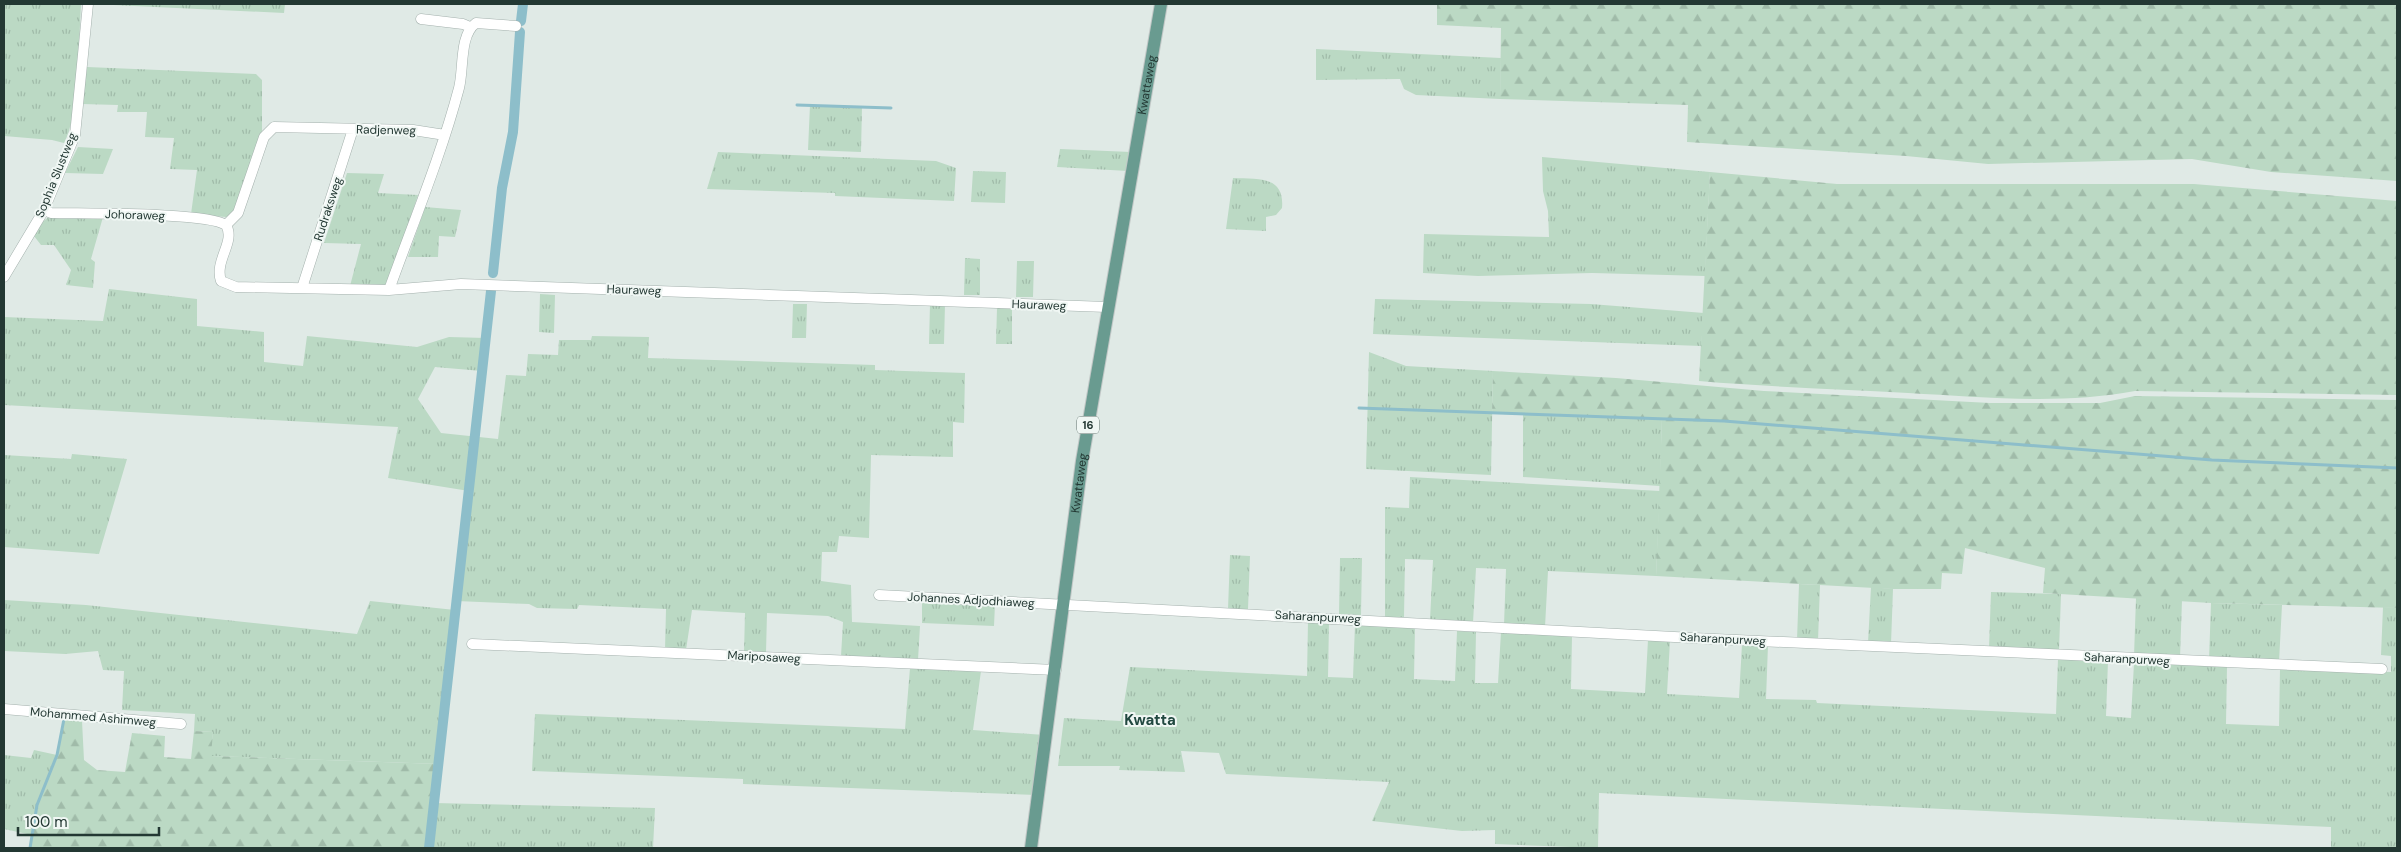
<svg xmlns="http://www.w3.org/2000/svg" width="2401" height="852" font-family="'DM Sans',sans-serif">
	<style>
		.grass { fill: url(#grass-tufts) }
		.forest { fill: url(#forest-firs) }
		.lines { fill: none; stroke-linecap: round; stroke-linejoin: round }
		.stream { stroke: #8dbeca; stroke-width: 3 }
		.canal { stroke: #8dbeca; stroke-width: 10 }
		.minor-casing { stroke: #a4b1ad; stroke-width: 11 }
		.major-casing { stroke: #c1c7c6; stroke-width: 14 }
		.minor { stroke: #fff; stroke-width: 10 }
		.major { stroke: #699b90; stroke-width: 12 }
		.labels { text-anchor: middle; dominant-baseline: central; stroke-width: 4; stroke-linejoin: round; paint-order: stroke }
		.shield { fill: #f0f7f4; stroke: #60716d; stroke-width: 1 }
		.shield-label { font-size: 11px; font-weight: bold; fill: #233833 }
		.street-label { font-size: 12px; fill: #233833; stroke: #f0f7f4 }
		.quarter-label { font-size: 15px; font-weight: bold; fill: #214840; stroke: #f0f7f4 }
	</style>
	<defs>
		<pattern id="grass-tufts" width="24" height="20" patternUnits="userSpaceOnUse" patternTransform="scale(1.25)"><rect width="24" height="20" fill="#bbd9c4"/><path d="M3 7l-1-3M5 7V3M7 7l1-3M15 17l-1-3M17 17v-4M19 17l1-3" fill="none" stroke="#a0bba9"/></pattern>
		<pattern id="forest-firs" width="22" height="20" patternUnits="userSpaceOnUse" patternTransform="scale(1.25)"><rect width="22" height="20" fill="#bbd9c4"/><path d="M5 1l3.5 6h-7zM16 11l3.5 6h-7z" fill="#a0bba9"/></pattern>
	</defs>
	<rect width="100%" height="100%" fill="#e0eae6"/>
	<path class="grass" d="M 4,4 L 81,4 C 79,35 79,119 64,143 L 52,140 L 4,136 Z
		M 92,4 L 285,4 L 284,13 Z
		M 1316,49 L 1501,58 L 1500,99 L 1416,95 L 1404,89 L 1400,79 L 1316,80 Z
		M 87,67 L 256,74 L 262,80 L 262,131 L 236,212 L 226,217 L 191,214 L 197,170 L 170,169 L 174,138 L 145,137 L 147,112 L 117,112 L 118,105 L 82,104 Z
		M 810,105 L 862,107 L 861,152 L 808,150 Z
		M 78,147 L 113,149 L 103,174 L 65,173 Z
		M 1060,149 L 1131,152 L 1128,171 L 1057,167 Z
		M 718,152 L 936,161 L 956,168 L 954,201 L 835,196 L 835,193 L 707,189 Z
		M 1542,157 L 1710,172 L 1705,276 L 1592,273 L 1478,276 L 1423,273 L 1424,234 L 1549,237 L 1548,211 L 1543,191 Z
		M 973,171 L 1006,172 L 1005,203 L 971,202 Z
		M 347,173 L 384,174 L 378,193 L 418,195 L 388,284 L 385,286 L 350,286 L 361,244 L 324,243 Z
		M 1233,178 C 1256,179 1285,175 1282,208 L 1276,215 L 1266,217 L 1266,231 L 1226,229 Z
		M 425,207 L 461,210 L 455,237 L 439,236 L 438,257 L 408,257 Z
		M 50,216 L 103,217 L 91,259 L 95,262 L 93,288 L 66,285 L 71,270 L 54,245 L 41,245 L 34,236 L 41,223 Z
		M 965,258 L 980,259 L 980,295 L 964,295 Z
		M 1017,261 L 1034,261 L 1033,297 L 1016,297 Z
		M 109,289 L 197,299 L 197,326 L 264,332 L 264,362 L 303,366 L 307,336 L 417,347 L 449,337 L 486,338 L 482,371 L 435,367 L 418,399 L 441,433 L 498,439 L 506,375 L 526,376 L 528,354 L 558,355 L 559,340 L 591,340 L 592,336 L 649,337 L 648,358 L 875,365 L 875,370 L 965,373 L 964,423 L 953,422 L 953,457 L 871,455 L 869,538 L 839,536 L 837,552 L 822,552 L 821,581 L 851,585 L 852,622 L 920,626 L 918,660 L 841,656 L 843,622 L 828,616 L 767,613 L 766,653 L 744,652 L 745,613 L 692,610 L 686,650 L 665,650 L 666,609 L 579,605 L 577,609 L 537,608 L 529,604 L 456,601 L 469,491 L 388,478 L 398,427 L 4,405 L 4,317 L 103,321 Z
		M 540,294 L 555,295 L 554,333 L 539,332 Z
		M 1375,299 L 1591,304 L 1704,313 L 1701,346 L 1373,334 Z
		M 793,304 L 807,304 L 806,338 L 792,338 Z
		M 930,304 L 945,304 L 944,344 L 929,344 Z
		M 997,308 L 1012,308 L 1012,344 L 996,344 Z
		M 1369,352 L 1406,366 L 1493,371 L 1491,475 L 1366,469 Z
		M 1523,414 L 1662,419 L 1660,486 L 1523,477 Z
		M 72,454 L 127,459 L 99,554 L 4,547 L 4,455 L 71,459 Z
		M 1410,477 L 1660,491 L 1656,576 L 1548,571 L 1545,627 L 1504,625 L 1506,569 L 1476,568 L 1473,623 L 1430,620 L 1433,560 L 1405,559 L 1404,617 L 1385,617 L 1385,507 L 1409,508 Z
		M 1230,555 L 1250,556 L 1248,609 L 1228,609 Z
		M 1340,558 L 1362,558 L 1361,615 L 1339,614 Z
		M 1799,584 L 1820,585 L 1818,641 L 1797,640 Z
		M 1871,587 L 1893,589 L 1891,644 L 1868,643 Z
		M 1991,592 L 2061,594 L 2059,651 L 1989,648 Z
		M 2136,598 L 2182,600 L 2180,658 L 2134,656 Z
		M 4,600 L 86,605 L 357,634 L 370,601 L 455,610 L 439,764 L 210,756 L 213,732 L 194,731 L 195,714 L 122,710 L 124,671 L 103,670 L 98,651 L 65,654 L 4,651 Z
		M 922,600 L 995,604 L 994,626 L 922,623 Z
		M 2211,603 L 2282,605 L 2279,662 L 2209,660 Z
		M 2383,607 L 2397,608 L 2397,848 L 2331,848 L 2331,827 L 1599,793 L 1598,848 L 1495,844 L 1495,830 L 1462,831 L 1372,821 L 1389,782 L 1226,774 L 1219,753 L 1181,751 L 1185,772 L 1119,770 L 1120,766 L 1058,766 L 1064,718 L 1121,721 L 1130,667 L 1307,676 L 1308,621 L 1329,622 L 1328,677 L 1353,678 L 1355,624 L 1415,626 L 1414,679 L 1455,681 L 1457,631 L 1476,632 L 1475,683 L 1498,683 L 1501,632 L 1572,636 L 1571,689 L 1645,693 L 1648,640 L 1670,641 L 1667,694 L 1739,698 L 1742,644 L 1768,645 L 1766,699 L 1816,700 L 1817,703 L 2056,714 L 2058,659 L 2108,661 L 2106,716 L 2131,718 L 2134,663 L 2227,667 L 2226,724 L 2279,726 L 2280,669 L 2391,672 L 2391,656 L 2381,655 Z
		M 910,668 L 981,671 L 973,730 L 1045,735 L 1036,795 L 743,784 L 743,779 L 532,771 L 535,714 L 905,729 Z
		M 34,750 L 57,755 L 37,805 L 32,835 L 4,829 L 4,755 L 31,758 Z
		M 434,803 L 655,808 L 653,848 L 429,848 Z"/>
	<path class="forest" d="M 1437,4 L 2397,4 L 2397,181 L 2271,172 L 2192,159 L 1988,164 L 1906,156 L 1687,142 L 1688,105 L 1500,99 L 1501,28 L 1437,25 Z
		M 1710,172 L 1837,184 L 2194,184 L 2397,201 L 2397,395 L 2135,391 C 2061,405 1983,397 1908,393 C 1838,389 1769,387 1699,381 Z
		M 1493,371 L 1616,378 L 1764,391 L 1990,403 L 2100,403 L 2135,396 L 2397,400 L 2397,608 L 2211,603 L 2043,593 L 2045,568 L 1965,548 L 1962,574 L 1942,573 L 1941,589 L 1893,589 L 1656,576 L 1662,419 L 1492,413 Z
		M 64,719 L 82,721 L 84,760 L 97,770 L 125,772 L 132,733 L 165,736 L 164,757 L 191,759 L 194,731 L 213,732 L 211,756 L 439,764 L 429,848 L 30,848 L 37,805 L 57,755 Z"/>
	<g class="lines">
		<path class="stream" d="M 797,105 L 891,108
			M 1359,408 L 1724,421 L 2212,460 L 2397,468
			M 30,848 L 37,805 L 57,755 L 64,719"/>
		<path class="canal" d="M 521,21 L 523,4
			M 493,273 L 502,188 L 513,132 L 520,32
			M 429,848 L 491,291"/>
		<defs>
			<path id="minor" d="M 421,19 L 463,24 L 470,27
				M 44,210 L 51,213 C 81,214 208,212 226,225
				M 226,225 C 236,242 214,260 221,281 L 236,287 L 389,290 L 461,284 L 1107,307
				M 226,225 L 238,213 L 264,137 L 274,127 L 413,130 L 445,135
				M 4,277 L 44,210 L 75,135 L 88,4
				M 302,288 L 353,129
				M 389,290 C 413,223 441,156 459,88 C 464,69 459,35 476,23 L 516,26
				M 879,595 L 1693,638 L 2382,669
				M 472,644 L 1056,670
				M 4,709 L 181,724"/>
			<g id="major">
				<path id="s1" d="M 1031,848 L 1082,461 L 1161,4"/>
			</g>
		</defs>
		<use href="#minor" class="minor-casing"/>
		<use href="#major" class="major-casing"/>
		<use href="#minor" class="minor"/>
		<use href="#major" class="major"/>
	</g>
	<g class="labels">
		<rect class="shield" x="1077" y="416.5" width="22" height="17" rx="4"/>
		<g class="shield-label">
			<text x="1088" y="425">16</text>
		</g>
		<g class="street-label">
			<text stroke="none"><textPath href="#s1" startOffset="772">Kwattaweg</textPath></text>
			<text transform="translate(386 130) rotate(1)">Radjenweg</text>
			<text transform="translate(56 175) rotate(-68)">Sophia Slustweg</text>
			<text transform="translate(328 209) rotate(-72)">Rudraksweg</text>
			<text transform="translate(135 215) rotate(2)">Johoraweg</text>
			<text transform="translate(634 290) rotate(2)">Hauraweg</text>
			<text transform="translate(1039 305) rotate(2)">Hauraweg</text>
			<text stroke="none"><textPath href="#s1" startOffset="368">Kwattaweg</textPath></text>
			<text transform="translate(971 600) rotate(3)">Johannes Adjodhiaweg</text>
			<text transform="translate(1318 617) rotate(3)">Saharanpurweg</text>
			<text transform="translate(1723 639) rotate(3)">Saharanpurweg</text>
			<text transform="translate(764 657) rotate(3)">Mariposaweg</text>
			<text transform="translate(2127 659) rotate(3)">Saharanpurweg</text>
			<text transform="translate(93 717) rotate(5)">Mohammed Ashimweg</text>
		</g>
		<g class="quarter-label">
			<text x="1150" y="720">Kwatta</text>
		</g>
	</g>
	<rect width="2401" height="852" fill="none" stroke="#233833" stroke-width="10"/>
	<path d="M18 827v8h141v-8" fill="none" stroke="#233833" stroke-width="2.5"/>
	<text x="25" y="827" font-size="15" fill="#233833" stroke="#f0f7f4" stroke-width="4" paint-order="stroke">100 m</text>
</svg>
